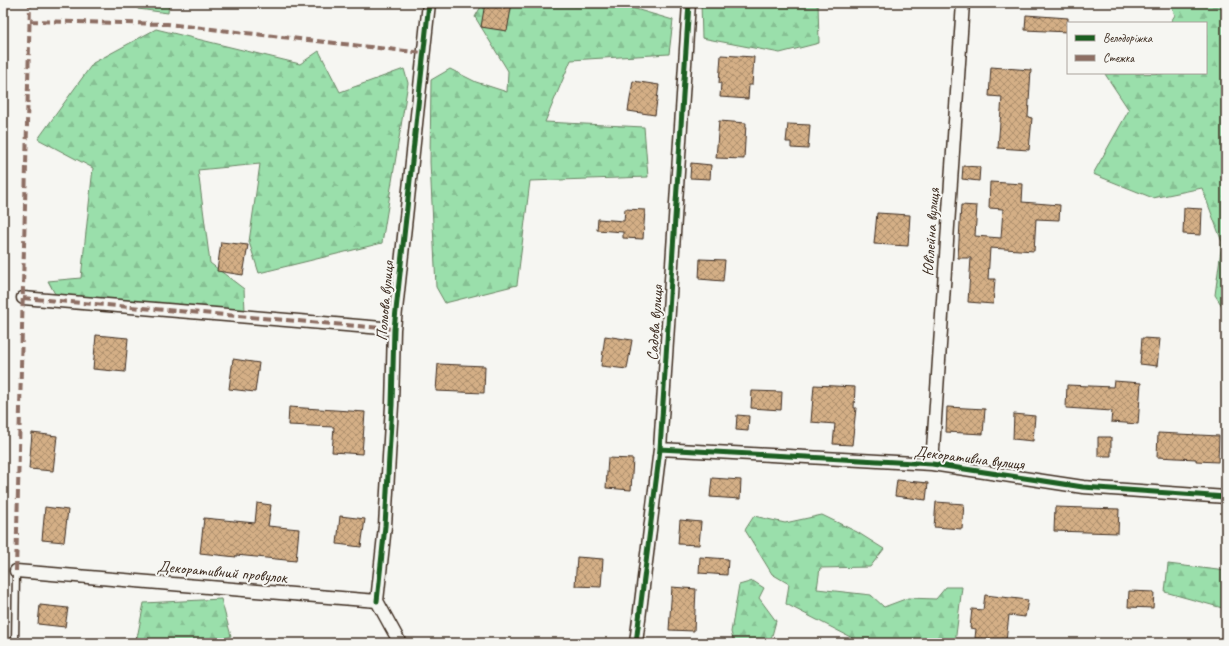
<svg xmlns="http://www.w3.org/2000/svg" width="1229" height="646" font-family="Caveat,sans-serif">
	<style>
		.forest { fill: url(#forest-firs); stroke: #6a8464 }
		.building { fill: url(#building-cross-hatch); stroke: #3b2a1e }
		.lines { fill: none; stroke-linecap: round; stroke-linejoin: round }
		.service-casing { stroke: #3b2a1e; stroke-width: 9 }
		.minor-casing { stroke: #3b2a1e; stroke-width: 15 }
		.service { stroke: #f6f6f2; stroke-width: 6 }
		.minor { stroke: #f6f6f2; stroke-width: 12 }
		.quiet { stroke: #8d6e63; stroke-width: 4; stroke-dasharray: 8 4; stroke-linecap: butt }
		.cycleway-casing { stroke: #f6f6f2; stroke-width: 8 }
		.cycleway { stroke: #1b5e20; stroke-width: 5 }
		.labels { text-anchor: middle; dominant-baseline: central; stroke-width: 4; stroke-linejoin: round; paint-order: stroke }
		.street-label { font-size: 16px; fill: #3b2a1e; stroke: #f6f6f2 }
	</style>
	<defs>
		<pattern id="forest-firs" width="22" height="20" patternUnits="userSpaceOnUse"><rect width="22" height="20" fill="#9adfab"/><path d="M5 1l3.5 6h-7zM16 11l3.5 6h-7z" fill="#86c093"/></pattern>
		<pattern id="building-cross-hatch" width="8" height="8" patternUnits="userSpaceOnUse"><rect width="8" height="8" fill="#d4af86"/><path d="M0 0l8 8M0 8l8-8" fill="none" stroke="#ad8f6d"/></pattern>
	</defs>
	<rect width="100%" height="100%" fill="#f6f6f2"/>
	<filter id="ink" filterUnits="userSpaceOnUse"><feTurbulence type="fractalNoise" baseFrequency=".025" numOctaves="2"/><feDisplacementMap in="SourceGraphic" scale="8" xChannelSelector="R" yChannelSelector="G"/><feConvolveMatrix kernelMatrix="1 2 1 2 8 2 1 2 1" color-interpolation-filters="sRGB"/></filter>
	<g filter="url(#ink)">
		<path class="forest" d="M 134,3 L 169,3 L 168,13 L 138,9 Z
			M 483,3 L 615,3 L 673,20 L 669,54 L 571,60 L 545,122 L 644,127 L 648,177 L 530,181 L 517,285 L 445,303 L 436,287 L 430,162 L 431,80 L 450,69 L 476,82 L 507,92 L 508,71 L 475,17 Z
			M 701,3 L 818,3 L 819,43 L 780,53 L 702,38 Z
			M 1170,3 L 1226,3 L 1226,312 L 1215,295 L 1222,242 L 1202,188 L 1153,198 L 1093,174 L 1129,110 L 1105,74 L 1206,73 L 1206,23 L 1170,23 L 1175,15 Z
			M 156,29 L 300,64 L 319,51 L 340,92 L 404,69 L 408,83 L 382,243 L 259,273 L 249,242 L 260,164 L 198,170 L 210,263 L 244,289 L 245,311 L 55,294 L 48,281 L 81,278 L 93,168 L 38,139 L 93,63 Z
			M 822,515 L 857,532 L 884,549 L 870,567 L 820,568 L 817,589 L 871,595 L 884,607 L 908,598 L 936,599 L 946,587 L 962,587 L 955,643 L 862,643 L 786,604 L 789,584 L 772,574 L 745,530 L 754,516 L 785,523 Z
			M 1168,564 L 1226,571 L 1226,609 L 1165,592 Z
			M 753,581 L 764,588 L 759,598 L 776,621 L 770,643 L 734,643 L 731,632 L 739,585 Z
			M 221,599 L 231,636 L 213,643 L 136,643 L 144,603 Z"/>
		<path class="building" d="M 485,3 L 512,3 L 507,31 L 481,27 Z
			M 1026,15 L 1068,18 L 1068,32 L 1025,30 Z
			M 721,55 L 754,57 L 752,85 L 749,85 L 748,99 L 720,97 L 721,83 L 719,83 Z
			M 991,67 L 1031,70 L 1028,117 L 1032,118 L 1029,150 L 998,148 L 1002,97 L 989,96 Z
			M 633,81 L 659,85 L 655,115 L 628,111 Z
			M 719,121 L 746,123 L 744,159 L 716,158 Z
			M 788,124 L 810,125 L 808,149 L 791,148 L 791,142 L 786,142 Z
			M 691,163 L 711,165 L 710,179 L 690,178 Z
			M 963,166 L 980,167 L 979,181 L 962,179 Z
			M 990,182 L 1023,184 L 1022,202 L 1060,205 L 1059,220 L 1036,219 L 1034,251 L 990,248 L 988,279 L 995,279 L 993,304 L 968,302 L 971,258 L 958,258 L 961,205 L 977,206 L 975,236 L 1001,238 L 1003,209 L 989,208 Z
			M 1184,208 L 1202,209 L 1201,235 L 1183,234 Z
			M 625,209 L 645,210 L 643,239 L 623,238 L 623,232 L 597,230 L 598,219 L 624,221 Z
			M 877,213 L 910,215 L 908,246 L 874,244 Z
			M 221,242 L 248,245 L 243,275 L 217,271 Z
			M 700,259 L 725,260 L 723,281 L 699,279 Z
			M 96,335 L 128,338 L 125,372 L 93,369 Z
			M 605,336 L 632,340 L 627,369 L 601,366 Z
			M 1142,338 L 1160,339 L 1157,366 L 1140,364 Z
			M 233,359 L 259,363 L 255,392 L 229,389 Z
			M 438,364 L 485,366 L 484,393 L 436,391 Z
			M 1114,381 L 1141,383 L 1138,424 L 1111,422 L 1112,411 L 1066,408 L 1067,385 L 1113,387 Z
			M 814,385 L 855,387 L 854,408 L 856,408 L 852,445 L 833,444 L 835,424 L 811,422 Z
			M 752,391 L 782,392 L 781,410 L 751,408 Z
			M 289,407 L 365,412 L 362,454 L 332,452 L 334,427 L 288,425 Z
			M 947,407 L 985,409 L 983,434 L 946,432 Z
			M 1014,414 L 1035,416 L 1033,441 L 1013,439 Z
			M 737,415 L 749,416 L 748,431 L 736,430 Z
			M 32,433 L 57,436 L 53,471 L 29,469 Z
			M 1158,433 L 1219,436 L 1218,462 L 1196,461 L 1196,459 L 1157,457 Z
			M 1098,437 L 1111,437 L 1111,456 L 1098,456 Z
			M 608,458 L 633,459 L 631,490 L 606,488 Z
			M 712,478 L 741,480 L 740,499 L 710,497 Z
			M 897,480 L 928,483 L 926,500 L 895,496 Z
			M 936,502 L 964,504 L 962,529 L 934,527 Z
			M 257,503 L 271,505 L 268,526 L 299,529 L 296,561 L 236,555 L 236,557 L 200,553 L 204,518 L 255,523 Z
			M 45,507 L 68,510 L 64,542 L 42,540 Z
			M 1055,507 L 1119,509 L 1118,533 L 1054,531 Z
			M 340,516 L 365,519 L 361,547 L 337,544 Z
			M 680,520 L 701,522 L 699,545 L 678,544 Z
			M 577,557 L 603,559 L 601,587 L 575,586 Z
			M 700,557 L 728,559 L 727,575 L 699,573 Z
			M 672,587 L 696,589 L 694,631 L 669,630 Z
			M 1129,591 L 1154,592 L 1153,608 L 1128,607 Z
			M 985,595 L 1028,600 L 1025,617 L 1009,615 L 1006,641 L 975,638 L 976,629 L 970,628 L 972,609 L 983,610 Z
			M 40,605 L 68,608 L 65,627 L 38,624 Z"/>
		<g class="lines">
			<defs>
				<path id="service" d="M 15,643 L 16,571"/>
				<path id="minor" d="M 23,298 L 394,329
					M 660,449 L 932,464 L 1083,487 L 1226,497
					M 932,464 L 963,3
					M 16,571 L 377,601 L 400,643
					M 377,601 L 385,526 L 392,405 L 394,329 L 429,3
					M 636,643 L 660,449 L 689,3"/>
			</defs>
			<use href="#service" class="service-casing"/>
			<use href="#minor" class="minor-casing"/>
			<use href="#service" class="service"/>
			<use href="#minor" class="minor"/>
			<path class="quiet" d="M 30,21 L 167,24 L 423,53
				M 23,298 L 394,329
				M 16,571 L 30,3"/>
			<defs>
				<path id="cycleway" d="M 660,449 L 932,464 L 1083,487 L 1226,497
					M 377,601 L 385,526 L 392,405 L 394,329 L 429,3
					M 636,643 L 660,449 L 689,3"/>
			</defs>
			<use href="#cycleway" class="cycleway-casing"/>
			<use href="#cycleway" class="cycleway"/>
		</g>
	</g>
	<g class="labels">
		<g class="street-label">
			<text transform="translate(931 232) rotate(-86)">Ювілейна вулиця</text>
			<text transform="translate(385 301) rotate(-85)">Польова вулиця</text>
			<text transform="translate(655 323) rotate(-86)">Садова вулиця</text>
			<text transform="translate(969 458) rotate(7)">Декоративна вулиця</text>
			<text transform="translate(222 572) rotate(5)">Декоративний провулок</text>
		</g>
	</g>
	<rect width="1229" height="646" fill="none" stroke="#f6f6f2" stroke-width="16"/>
	<rect x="8" y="8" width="1213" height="630" fill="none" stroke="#3b2a1e" stroke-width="1.5" filter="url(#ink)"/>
	<rect x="1067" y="22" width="140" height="52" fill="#f6f6f2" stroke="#aba49d"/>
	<rect x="1075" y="35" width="20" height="6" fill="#1b5e20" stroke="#aba49d"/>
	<text x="1103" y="42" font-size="12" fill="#3b2a1e">Велодоріжка</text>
	<rect x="1075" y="55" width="20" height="6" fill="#8d6e63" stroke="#aba49d"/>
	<text x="1103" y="62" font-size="12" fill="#3b2a1e">Стежка</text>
</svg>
